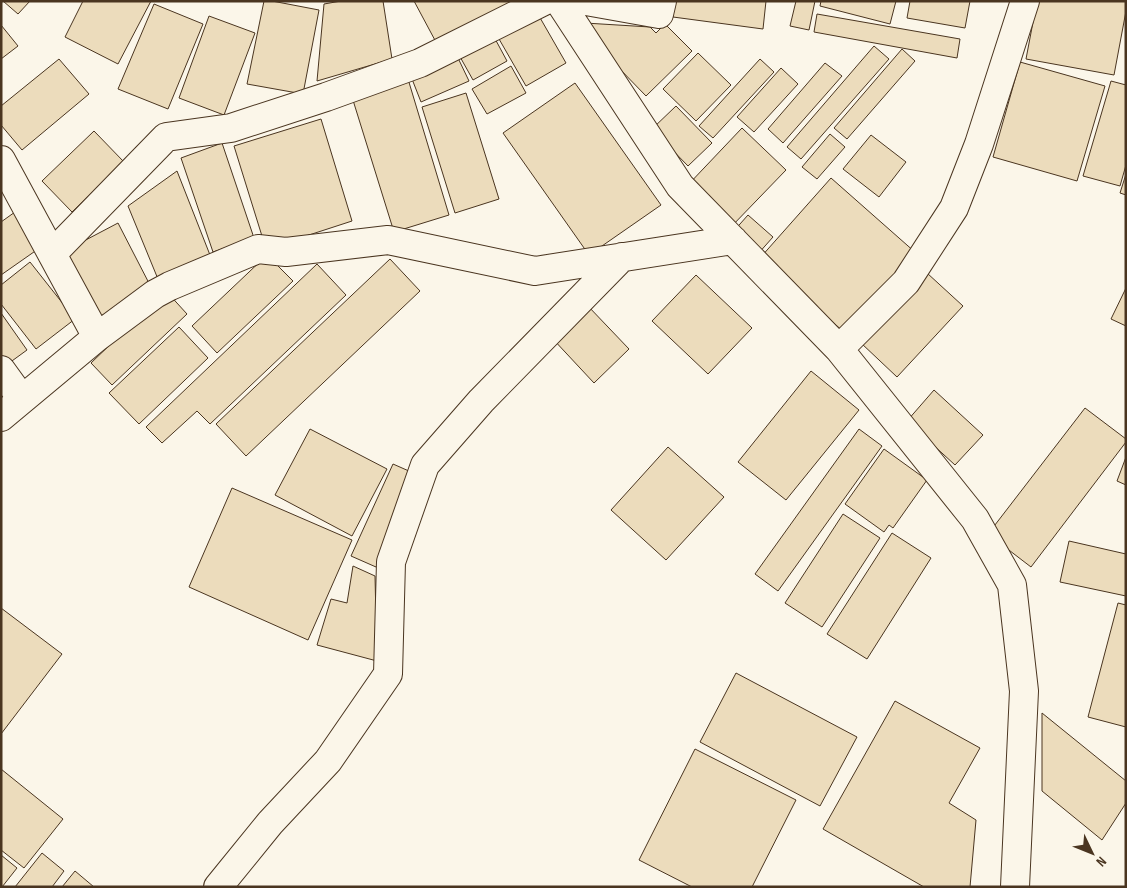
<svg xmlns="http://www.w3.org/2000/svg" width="1127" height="888" font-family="'Sofia Sans Condensed',sans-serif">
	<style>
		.building { fill: #ecdcbc; stroke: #4a3520 }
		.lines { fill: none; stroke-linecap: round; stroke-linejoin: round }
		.minor-casing { stroke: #4a3520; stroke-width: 30 }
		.minor { stroke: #fbf6e9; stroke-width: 28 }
	</style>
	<rect width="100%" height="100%" fill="#fbf6e9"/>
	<path class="building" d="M 3,1 L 30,1 L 18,14 Z
		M 83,1 L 151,1 L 118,64 L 65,37 Z
		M 264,1 L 272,1 L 319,10 L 303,94 L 247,84 Z
		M 341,1 L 383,1 L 392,59 L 317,81 L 324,4 Z
		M 414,1 L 516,1 L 437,44 Z
		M 675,1 L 766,1 L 763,29 L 673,17 Z
		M 796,1 L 815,1 L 809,30 L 790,26 Z
		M 821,1 L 896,1 L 890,24 L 820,6 Z
		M 910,1 L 970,1 L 965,28 L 907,18 Z
		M 1037,1 L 1126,1 L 1126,11 L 1114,75 L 1026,59 Z
		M 154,4 L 203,24 L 168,109 L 118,89 Z
		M 535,9 L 566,63 L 526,86 L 495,32 Z
		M 817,14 L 960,39 L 957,58 L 814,32 Z
		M 209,16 L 255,33 L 224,115 L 179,98 Z
		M 585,23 L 650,27 L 656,33 L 665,24 L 692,51 L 646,96 L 614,63 Z
		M 1,25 L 18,46 L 1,59 Z
		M 493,35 L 507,61 L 473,80 L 459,55 Z
		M 874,46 L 889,59 L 801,159 L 787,147 Z
		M 902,49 L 915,61 L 847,139 L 834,128 Z
		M 698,53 L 731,85 L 696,121 L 663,89 Z
		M 458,58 L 469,81 L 421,102 L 412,79 Z
		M 59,59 L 89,94 L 22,150 L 1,125 L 1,106 Z
		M 760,59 L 774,72 L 713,138 L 699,126 Z
		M 1020,62 L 1105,86 L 1077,181 L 993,157 Z
		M 825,63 L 842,76 L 783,143 L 768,129 Z
		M 511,66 L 526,93 L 487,114 L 472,89 Z
		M 781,68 L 798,84 L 754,132 L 737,117 Z
		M 408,79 L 449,215 L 394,232 L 352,97 Z
		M 1111,81 L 1126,85 L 1126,165 L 1120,186 L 1083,176 Z
		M 575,83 L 661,205 L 589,255 L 503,133 Z
		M 466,93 L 499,199 L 455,213 L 422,107 Z
		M 676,106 L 712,143 L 688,166 L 652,129 Z
		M 321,119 L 352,221 L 266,249 L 234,146 Z
		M 742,128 L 786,170 L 729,229 L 686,187 Z
		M 94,131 L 124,162 L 72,212 L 42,181 Z
		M 830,134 L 845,147 L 817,179 L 802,167 Z
		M 871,135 L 906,162 L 879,197 L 843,169 Z
		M 222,143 L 254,238 L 213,252 L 181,158 Z
		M 177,171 L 210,255 L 160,284 L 128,206 Z
		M 1126,174 L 1126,195 L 1120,193 Z
		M 831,178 L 916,253 L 845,333 L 760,258 Z
		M 15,212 L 41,247 L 1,275 L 1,222 Z
		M 748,215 L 773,237 L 757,255 L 732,233 Z
		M 118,223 L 152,289 L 95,319 L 61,253 Z
		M 267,255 L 293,281 L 217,353 L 192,326 Z
		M 390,259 L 420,291 L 246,456 L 216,424 Z
		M 30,262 L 75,319 L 36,349 L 1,304 L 1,285 Z
		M 317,264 L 346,295 L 210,424 L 197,411 L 162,443 L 146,427 Z
		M 927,273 L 963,306 L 897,377 L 861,343 Z
		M 696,275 L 752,328 L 708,374 L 652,321 Z
		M 1126,288 L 1126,326 L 1111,319 Z
		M 166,291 L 187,314 L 112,385 L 91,363 Z
		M 587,305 L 629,349 L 594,383 L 552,338 Z
		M 1,313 L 27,350 L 5,366 L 1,361 Z
		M 179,327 L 208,358 L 139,424 L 109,393 Z
		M 811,371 L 859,410 L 786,500 L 738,462 Z
		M 934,390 L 983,435 L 955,465 L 907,421 Z
		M 1085,408 L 1126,439 L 1126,442 L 1031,567 L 988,534 Z
		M 310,429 L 387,469 L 352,536 L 275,495 Z
		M 859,429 L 882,446 L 778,591 L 755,574 Z
		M 668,447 L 724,497 L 666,560 L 611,510 Z
		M 884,449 L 927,480 L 893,528 L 889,525 L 884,532 L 845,504 Z
		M 1126,457 L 1126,485 L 1117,481 Z
		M 393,464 L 418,475 L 376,567 L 351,556 Z
		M 232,488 L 352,540 L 308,640 L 189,587 Z
		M 843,514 L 880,538 L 822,627 L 785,603 Z
		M 892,533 L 931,558 L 867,659 L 827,634 Z
		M 1069,541 L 1126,554 L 1126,596 L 1060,582 Z
		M 353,566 L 375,576 L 377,661 L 317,645 L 331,599 L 347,603 Z
		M 1118,603 L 1126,605 L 1126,727 L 1088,717 Z
		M 1,608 L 62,654 L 1,734 Z
		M 736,673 L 857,737 L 820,806 L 700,742 Z
		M 895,701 L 980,748 L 949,803 L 976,820 L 970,887 L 924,887 L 823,829 Z
		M 1042,713 L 1126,781 L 1126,803 L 1102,840 L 1042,791 Z
		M 695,749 L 796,800 L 752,887 L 692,887 L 639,860 Z
		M 1,769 L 63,819 L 24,868 L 1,850 Z
		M 42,853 L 64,871 L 52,887 L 15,887 Z
		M 1,855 L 17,868 L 2,887 L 1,887 Z
		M 75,871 L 94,887 L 62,887 Z"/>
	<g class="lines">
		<defs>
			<path id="minor" d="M 559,1 L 680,186 L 839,349 L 975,519 L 1012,585 L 1024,691 L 1015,887
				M 586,1 L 659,14 L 662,1
				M 1,160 L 97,337
				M 52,254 L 166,137 L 231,128 L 326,97 L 420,63 L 544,1
				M 839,349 L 906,282 L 954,208 L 979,144 L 1025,1
				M 1,370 L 22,399
				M 1,417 L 97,337 L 155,294 L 170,286 L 258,249 L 286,252 L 388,240 L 535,271 L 733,240
				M 218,887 L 270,823 L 328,761 L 388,674 L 391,562 L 425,465 L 481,401 L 622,257"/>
		</defs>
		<use href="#minor" class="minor-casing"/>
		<use href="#minor" class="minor"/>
	</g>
	<rect width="1127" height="888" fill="none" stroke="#4a3520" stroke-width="5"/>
	<g transform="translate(1092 853) rotate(133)" stroke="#fbf6e9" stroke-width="4" paint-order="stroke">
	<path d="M0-4L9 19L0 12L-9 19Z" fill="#4a3520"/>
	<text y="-8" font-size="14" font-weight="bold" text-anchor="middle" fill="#4a3520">N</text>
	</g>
</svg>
